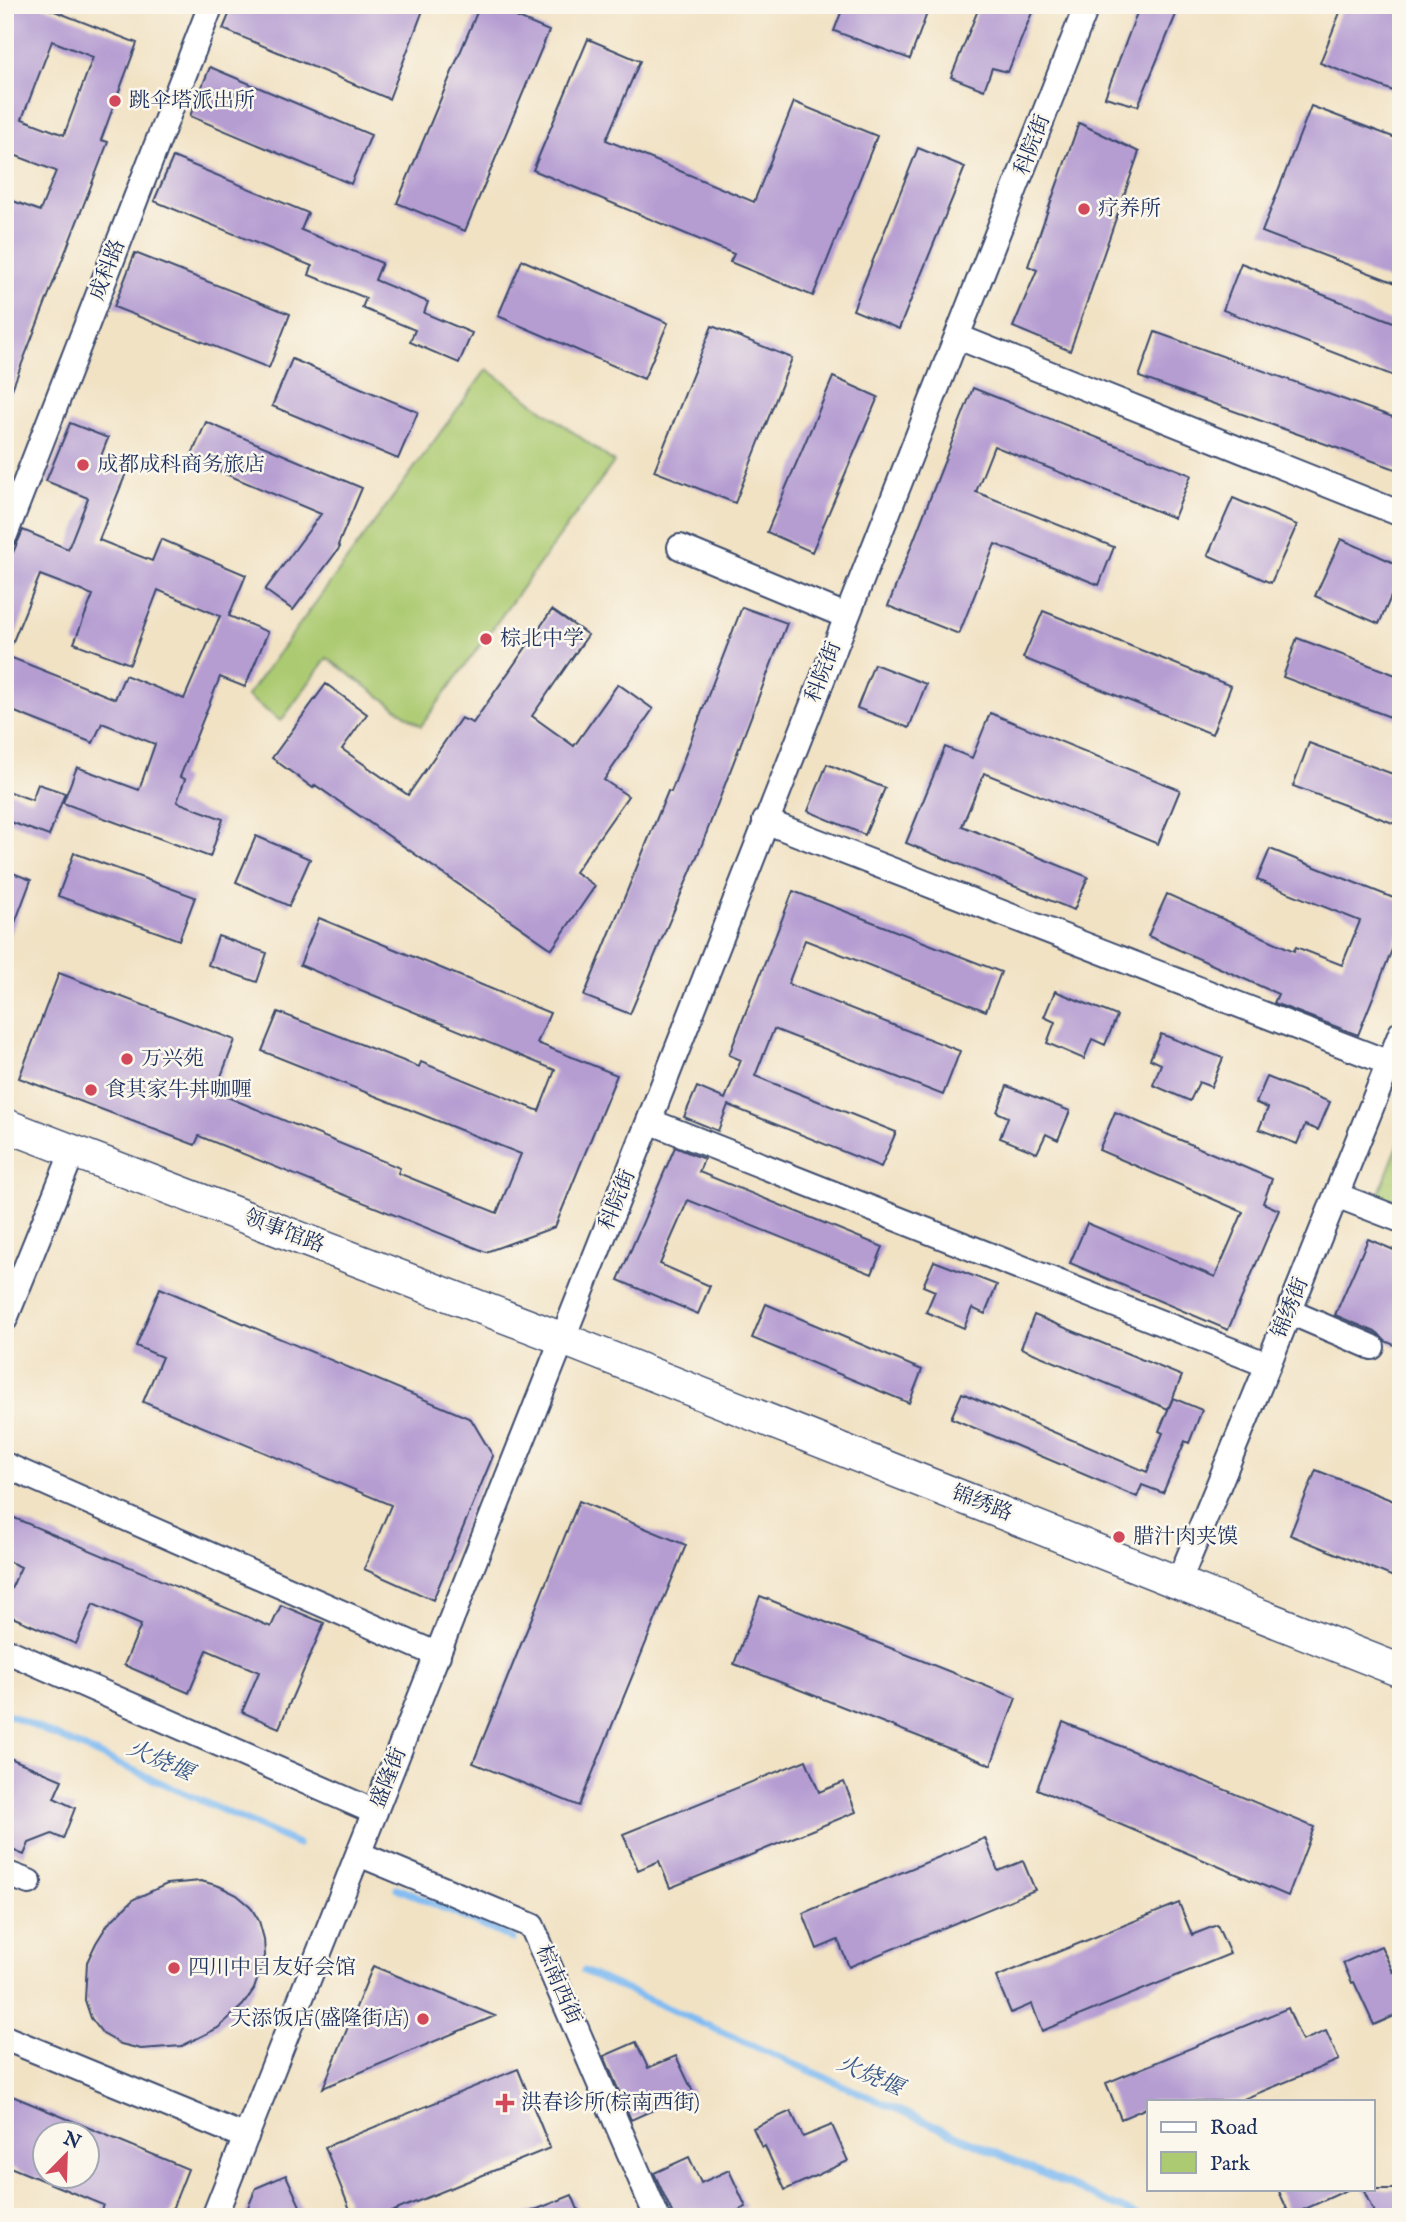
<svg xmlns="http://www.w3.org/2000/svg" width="1406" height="2222" font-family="'IM FELL English','Noto Serif SC',serif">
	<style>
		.green { fill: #acca71; stroke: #647c68; stroke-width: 2 }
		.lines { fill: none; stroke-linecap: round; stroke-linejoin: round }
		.stream { stroke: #80bbf2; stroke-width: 7 }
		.building { fill: #b59dd2; fill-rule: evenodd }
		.minor-casing { stroke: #3b4a6d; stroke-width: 28 }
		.major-casing { stroke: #3b4a6d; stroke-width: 35 }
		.minor { stroke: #fff; stroke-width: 24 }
		.major { stroke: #fff; stroke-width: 32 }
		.poi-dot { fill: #d1495b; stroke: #fbf7ec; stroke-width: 2.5 }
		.labels { text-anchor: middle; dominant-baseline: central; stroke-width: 5; stroke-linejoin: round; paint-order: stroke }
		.poi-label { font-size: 21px; fill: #1b2f5e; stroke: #fbf7ec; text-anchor: start }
		.street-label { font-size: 21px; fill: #1b2f5e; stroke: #fbf7ec }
		.water-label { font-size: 23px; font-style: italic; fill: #39598a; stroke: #fbf7ec }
	</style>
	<rect width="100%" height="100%" fill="#fbf7ec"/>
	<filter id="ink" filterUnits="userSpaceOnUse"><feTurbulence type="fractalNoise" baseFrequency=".0143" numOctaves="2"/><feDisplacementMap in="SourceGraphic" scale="14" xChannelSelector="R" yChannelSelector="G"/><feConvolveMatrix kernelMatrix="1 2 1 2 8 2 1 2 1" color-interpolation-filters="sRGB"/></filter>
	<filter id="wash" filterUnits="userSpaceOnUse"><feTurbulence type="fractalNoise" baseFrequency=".00686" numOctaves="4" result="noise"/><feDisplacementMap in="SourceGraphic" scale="28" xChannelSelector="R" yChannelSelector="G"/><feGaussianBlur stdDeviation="1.57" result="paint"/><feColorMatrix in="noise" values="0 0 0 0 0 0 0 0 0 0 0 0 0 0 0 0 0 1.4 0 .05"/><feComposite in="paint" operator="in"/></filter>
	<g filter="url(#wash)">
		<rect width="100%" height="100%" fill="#f1e2c4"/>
		<path class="green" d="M 487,369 L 614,462 L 421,726 L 327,658 L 281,721 L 247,696 Z
			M 1401,1138 L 1401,1208 L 1377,1198 Z"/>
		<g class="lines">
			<path class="stream" d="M 5,1713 L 298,1844
				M 397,1888 L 513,1939
				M 584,1971 L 1141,2217"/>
		</g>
		<g id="blocks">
			<path class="building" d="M 5,5 L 39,5 L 137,43 L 101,140 L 108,142 L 7,402 L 5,198 L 40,211 L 56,171 L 9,153 L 5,159 ZM 52,41 L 93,57 L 64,135 L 22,119 Z
				M 233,5 L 425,5 L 389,99 L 223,29 Z
				M 480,5 L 488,5 L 549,31 L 465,231 L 397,203 Z
				M 844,5 L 930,5 L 910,59 L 834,31 Z
				M 980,5 L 1035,5 L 1008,72 L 992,68 L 984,90 L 951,77 Z
				M 1140,5 L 1180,5 L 1138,106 L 1105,97 Z
				M 1343,5 L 1401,5 L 1401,94 L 1320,63 Z
				M 588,39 L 640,61 L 606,140 L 754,202 L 794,102 L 877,136 L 813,296 L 730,262 L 734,254 L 533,170 Z
				M 210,67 L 371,135 L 351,184 L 190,116 Z
				M 1311,106 L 1401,140 L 1401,285 L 1262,232 Z
				M 1079,123 L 1139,152 L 1070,351 L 1013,327 L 1037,270 L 1028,266 Z
				M 918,148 L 965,167 L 899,329 L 853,310 Z
				M 173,157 L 308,213 L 301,230 L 382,263 L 375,280 L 428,302 L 424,313 L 472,333 L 459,363 L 410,342 L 415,330 L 362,308 L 366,298 L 309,275 L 312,266 L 154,201 Z
				M 135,253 L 290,314 L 269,368 L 114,307 Z
				M 522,260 L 668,323 L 644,379 L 498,316 Z
				M 1241,263 L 1401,325 L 1401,359 L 1394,376 L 1223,310 Z
				M 712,326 L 792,358 L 735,503 L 654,471 Z
				M 1155,332 L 1401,420 L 1401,471 L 1139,377 Z
				M 292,359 L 418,412 L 398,459 L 272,406 Z
				M 833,377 L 878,397 L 812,552 L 767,532 Z
				M 973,388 L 1191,475 L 1174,518 L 994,446 L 976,492 L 1114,547 L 1099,585 L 995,544 L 959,634 L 888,606 Z
				M 206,422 L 362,488 L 338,545 L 340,547 L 293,610 L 265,590 L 321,514 L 190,459 Z
				M 70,423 L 108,438 L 100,459 L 127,471 L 99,540 L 152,561 L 161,539 L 246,575 L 229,616 L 268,632 L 245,687 L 220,677 L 180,777 L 185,779 L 177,802 L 223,819 L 210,857 L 63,803 L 77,767 L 139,790 L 155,744 L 102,723 L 93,743 L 5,708 L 5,570 L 23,530 L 68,549 L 88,498 L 46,481 ZM 40,575 L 93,595 L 74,643 L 130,664 L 158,590 L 220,616 L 184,699 L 125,675 L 115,699 L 7,656 Z
				M 1233,498 L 1297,525 L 1271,583 L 1208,555 Z
				M 1341,539 L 1401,566 L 1401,574 L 1379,624 L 1315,596 Z
				M 742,607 L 787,623 L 701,847 L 630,1014 L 584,996 L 668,791 L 671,792 Z
				M 552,610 L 588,635 L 532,716 L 574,746 L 618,684 L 653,709 L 604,780 L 628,796 L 575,872 L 595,886 L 552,949 L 315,785 L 313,788 L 272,758 L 326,684 L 367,714 L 342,749 L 408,795 L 461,718 L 473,723 Z
				M 1043,611 L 1231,686 L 1212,734 L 1023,658 Z
				M 1297,638 L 1401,677 L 1401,721 L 1283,677 Z
				M 874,664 L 926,684 L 909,728 L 857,708 Z
				M 990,713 L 1180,790 L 1158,844 L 984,773 L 962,826 L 1088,877 L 1074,910 L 906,843 L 945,747 L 972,758 Z
				M 1309,743 L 1401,777 L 1401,826 L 1293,786 Z
				M 827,764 L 885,788 L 865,835 L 808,811 Z
				M 38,784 L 65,793 L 49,836 L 5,820 L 5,790 L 32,800 Z
				M 256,836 L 310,859 L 289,906 L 236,882 Z
				M 1270,849 L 1401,901 L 1401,927 L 1358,1035 L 1274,1003 L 1278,994 L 1148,936 L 1167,894 L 1294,951 L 1296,947 L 1342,965 L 1360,921 L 1257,880 Z
				M 74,853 L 195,897 L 179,940 L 58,896 Z
				M 5,870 L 31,880 L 7,944 L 5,944 Z
				M 793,891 L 1001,972 L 986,1011 L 805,940 L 788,984 L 960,1051 L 943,1095 L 774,1029 L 755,1076 L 896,1132 L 881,1167 L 728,1105 L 718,1131 L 684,1117 L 697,1087 L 725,1099 L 741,1060 L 729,1055 Z
				M 319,918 L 550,1013 L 537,1043 L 617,1075 L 555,1227 L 486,1252 L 199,1136 L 195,1145 L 19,1078 L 59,973 L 235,1040 L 215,1092 L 400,1168 L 398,1173 L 497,1213 L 521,1154 L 262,1051 L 278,1012 L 419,1067 L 421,1062 L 539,1111 L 555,1070 L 300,965 Z
				M 218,936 L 267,953 L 257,982 L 208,965 Z
				M 1055,991 L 1117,1016 L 1105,1045 L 1092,1039 L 1084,1059 L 1047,1043 L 1055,1022 L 1044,1017 Z
				M 1161,1034 L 1223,1058 L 1211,1087 L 1199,1082 L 1190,1101 L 1153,1085 L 1161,1064 L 1150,1059 Z
				M 1267,1077 L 1330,1102 L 1318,1130 L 1305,1125 L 1297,1144 L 1259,1129 L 1268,1108 L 1256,1103 Z
				M 1007,1086 L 1070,1111 L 1058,1140 L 1046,1134 L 1037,1153 L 1000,1138 L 1008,1117 L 997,1112 Z
				M 1115,1112 L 1272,1179 L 1263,1203 L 1279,1210 L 1228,1330 L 1070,1263 L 1087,1223 L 1215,1277 L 1243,1212 L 1099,1150 Z
				M 675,1147 L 704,1159 L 699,1172 L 883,1247 L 872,1274 L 688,1200 L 660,1264 L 710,1286 L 698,1314 L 618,1280 Z
				M 1368,1239 L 1401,1253 L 1401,1348 L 1385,1341 L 1378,1333 L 1335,1315 Z
				M 934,1261 L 997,1285 L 985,1314 L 972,1308 L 964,1328 L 926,1312 L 935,1291 L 923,1286 Z
				M 160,1288 L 471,1419 L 493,1456 L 433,1600 L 364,1569 L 391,1505 L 143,1402 L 162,1357 L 136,1346 Z
				M 766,1304 L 922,1370 L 909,1403 L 752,1338 Z
				M 1034,1315 L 1182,1376 L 1168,1409 L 1021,1348 Z
				M 962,1393 L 1147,1472 L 1163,1433 L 1159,1431 L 1173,1398 L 1202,1410 L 1189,1443 L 1185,1441 L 1163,1493 L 1142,1485 L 1137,1497 L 951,1418 Z
				M 1316,1470 L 1401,1504 L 1401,1580 L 1290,1535 Z
				M 579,1501 L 686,1545 L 579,1806 L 473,1763 Z
				M 5,1514 L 271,1627 L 281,1605 L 324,1623 L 279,1728 L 242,1712 L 259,1672 L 207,1650 L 189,1693 L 124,1665 L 141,1625 L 93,1604 L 76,1644 L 5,1614 L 5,1602 L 21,1567 L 5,1560 Z
				M 760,1596 L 1016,1698 L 991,1765 L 734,1664 Z
				M 1063,1722 L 1314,1827 L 1288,1896 L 1037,1789 Z
				M 5,1756 L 62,1780 L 54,1798 L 75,1808 L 63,1839 L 52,1834 L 29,1843 L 24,1855 L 5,1847 Z
				M 806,1760 L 819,1792 L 844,1782 L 856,1812 L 670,1888 L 659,1861 L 638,1870 L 623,1834 Z
				M 985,1838 L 998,1871 L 1023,1861 L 1035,1890 L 849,1967 L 838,1940 L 817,1949 L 803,1913 Z
				M 201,1881 L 219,1886 L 237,1895 L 250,1906 L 259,1921 L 264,1939 L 265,1956 L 254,1989 L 243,2005 L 218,2028 L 182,2046 L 141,2049 L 121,2044 L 103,2034 L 91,2018 L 85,2000 L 87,1962 L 96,1943 L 108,1924 L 134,1899 L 167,1884 Z
				M 1179,1903 L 1192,1935 L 1217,1925 L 1230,1954 L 1042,2031 L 1032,2004 L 1011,2013 L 996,1977 Z
				M 1381,1946 L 1393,1972 L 1401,1969 L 1401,2013 L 1374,2025 L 1354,1982 L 1352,1983 L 1343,1963 Z
				M 373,1966 L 495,2016 L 323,2088 Z
				M 1288,2008 L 1302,2041 L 1326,2031 L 1339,2060 L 1239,2101 L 1149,2101 L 1149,2107 L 1121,2119 L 1106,2083 Z
				M 636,2042 L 648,2068 L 676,2056 L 693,2092 L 631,2120 L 604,2056 Z
				M 518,2069 L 550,2148 L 379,2217 L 353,2217 L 325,2147 Z
				M 5,2093 L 188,2169 L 169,2217 L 98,2217 L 103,2205 L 5,2165 ZM 46,2134 L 88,2134 L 88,2176 L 46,2176 Z
				M 791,2111 L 803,2137 L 832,2125 L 848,2161 L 785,2190 L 765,2146 L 762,2148 L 753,2128 Z
				M 689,2157 L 701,2183 L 729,2170 L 746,2207 L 724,2217 L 674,2217 L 654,2173 Z
				M 286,2175 L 305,2217 L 244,2217 L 256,2188 Z
				M 1278,2189 L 1349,2189 L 1290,2216 Z
				M 1363,2189 L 1401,2189 L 1401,2217 L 1376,2217 Z
				M 572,2195 L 581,2217 L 520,2217 L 520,2216 Z"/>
		</g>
	</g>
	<g filter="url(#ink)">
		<use href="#blocks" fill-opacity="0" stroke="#3b4a6d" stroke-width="2"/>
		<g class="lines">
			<defs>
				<path id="minor" d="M 958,337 L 1401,514
					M 5,535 L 211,5
					M 680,547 L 846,616
					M 765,821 L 1389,1063
					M 649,1121 L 1268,1365
					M 1336,1195 L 1401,1220
					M 1290,1312 L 1372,1347
					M 5,1319 L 73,1151
					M 5,1465 L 438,1655
					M 1179,1581 L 1268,1365 L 1401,1033
					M 5,1650 L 375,1812
					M 359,1854 L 532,1926 L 657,2217
					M 5,1873 L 29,1882
					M 5,2038 L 246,2137
					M 214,2217 L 649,1121 L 1087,5"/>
				<path id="major" d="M 5,1125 L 563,1339 L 1401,1671"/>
			</defs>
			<use href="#minor" class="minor-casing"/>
			<use href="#major" class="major-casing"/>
			<use href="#minor" class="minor"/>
			<use href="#major" class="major"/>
		</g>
	</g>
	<g class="poi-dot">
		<circle cx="115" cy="101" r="7"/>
		<circle cx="1084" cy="209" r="7"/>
		<circle cx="83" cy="465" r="7"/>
		<circle cx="486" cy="639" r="7"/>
		<circle cx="127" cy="1059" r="7"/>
		<circle cx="91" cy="1090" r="7"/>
		<circle cx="1119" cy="1537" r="7"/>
		<circle cx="174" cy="1968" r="7"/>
		<circle cx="423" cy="2019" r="7"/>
		<path d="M501.5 2092.5h7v7h7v7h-7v7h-7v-7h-7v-7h7z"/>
	</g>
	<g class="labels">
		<g class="poi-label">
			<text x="129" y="101">跳伞塔派出所</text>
			<text x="1098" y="209">疗养所</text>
			<text x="97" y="465">成都成科商务旅店</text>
			<text x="500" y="639">棕北中学</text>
			<text x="141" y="1059">万兴苑</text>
			<text x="105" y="1090">食其家牛丼咖喱</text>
			<text x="1133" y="1537">腊汁肉夹馍</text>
			<text x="188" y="1968">四川中日友好会馆</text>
			<text x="409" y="2019" text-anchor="end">天添饭店(盛隆街店)</text>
			<text x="521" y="2103">洪春诊所(棕南西街)</text>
		</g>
		<g class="street-label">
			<text transform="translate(1033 145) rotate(-69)">科院街</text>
			<text transform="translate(108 270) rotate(-69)">成科路</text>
			<text transform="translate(824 672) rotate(-69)">科院街</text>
			<text transform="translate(618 1200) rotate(-68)">科院街</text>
			<text transform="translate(284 1232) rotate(21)">领事馆路</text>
			<text transform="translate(1291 1308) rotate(-68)">锦绣街</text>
			<text transform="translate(982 1504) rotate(21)">锦绣路</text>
			<text transform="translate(389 1778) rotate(-68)">盛隆街</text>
			<text transform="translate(558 1985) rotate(67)">棕南西街</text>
		</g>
		<g class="water-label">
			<text transform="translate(160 1761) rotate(24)">火烧堰</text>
			<text transform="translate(870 2076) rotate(24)">火烧堰</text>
		</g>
	</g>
	<rect width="1406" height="2222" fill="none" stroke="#fbf7ec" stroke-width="28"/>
	<rect x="1147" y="2100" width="228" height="91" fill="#fbf7ec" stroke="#a1a7b3" stroke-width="2"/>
	<rect x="1161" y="2122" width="35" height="10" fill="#ffffff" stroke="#a1a7b3" stroke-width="2"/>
	<text x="1210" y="2134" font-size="21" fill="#1b2f5e">Road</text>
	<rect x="1161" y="2152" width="35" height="21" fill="#acca71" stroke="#a1a7b3" stroke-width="2"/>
	<text x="1210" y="2170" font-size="21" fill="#1b2f5e">Park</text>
	<g transform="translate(66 2155) rotate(23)"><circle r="33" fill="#fbf7ec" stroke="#a1a7b3" stroke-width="2"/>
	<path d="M0-5L12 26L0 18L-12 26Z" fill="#d1495b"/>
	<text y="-10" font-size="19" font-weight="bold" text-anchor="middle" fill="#1b2f5e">N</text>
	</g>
</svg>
